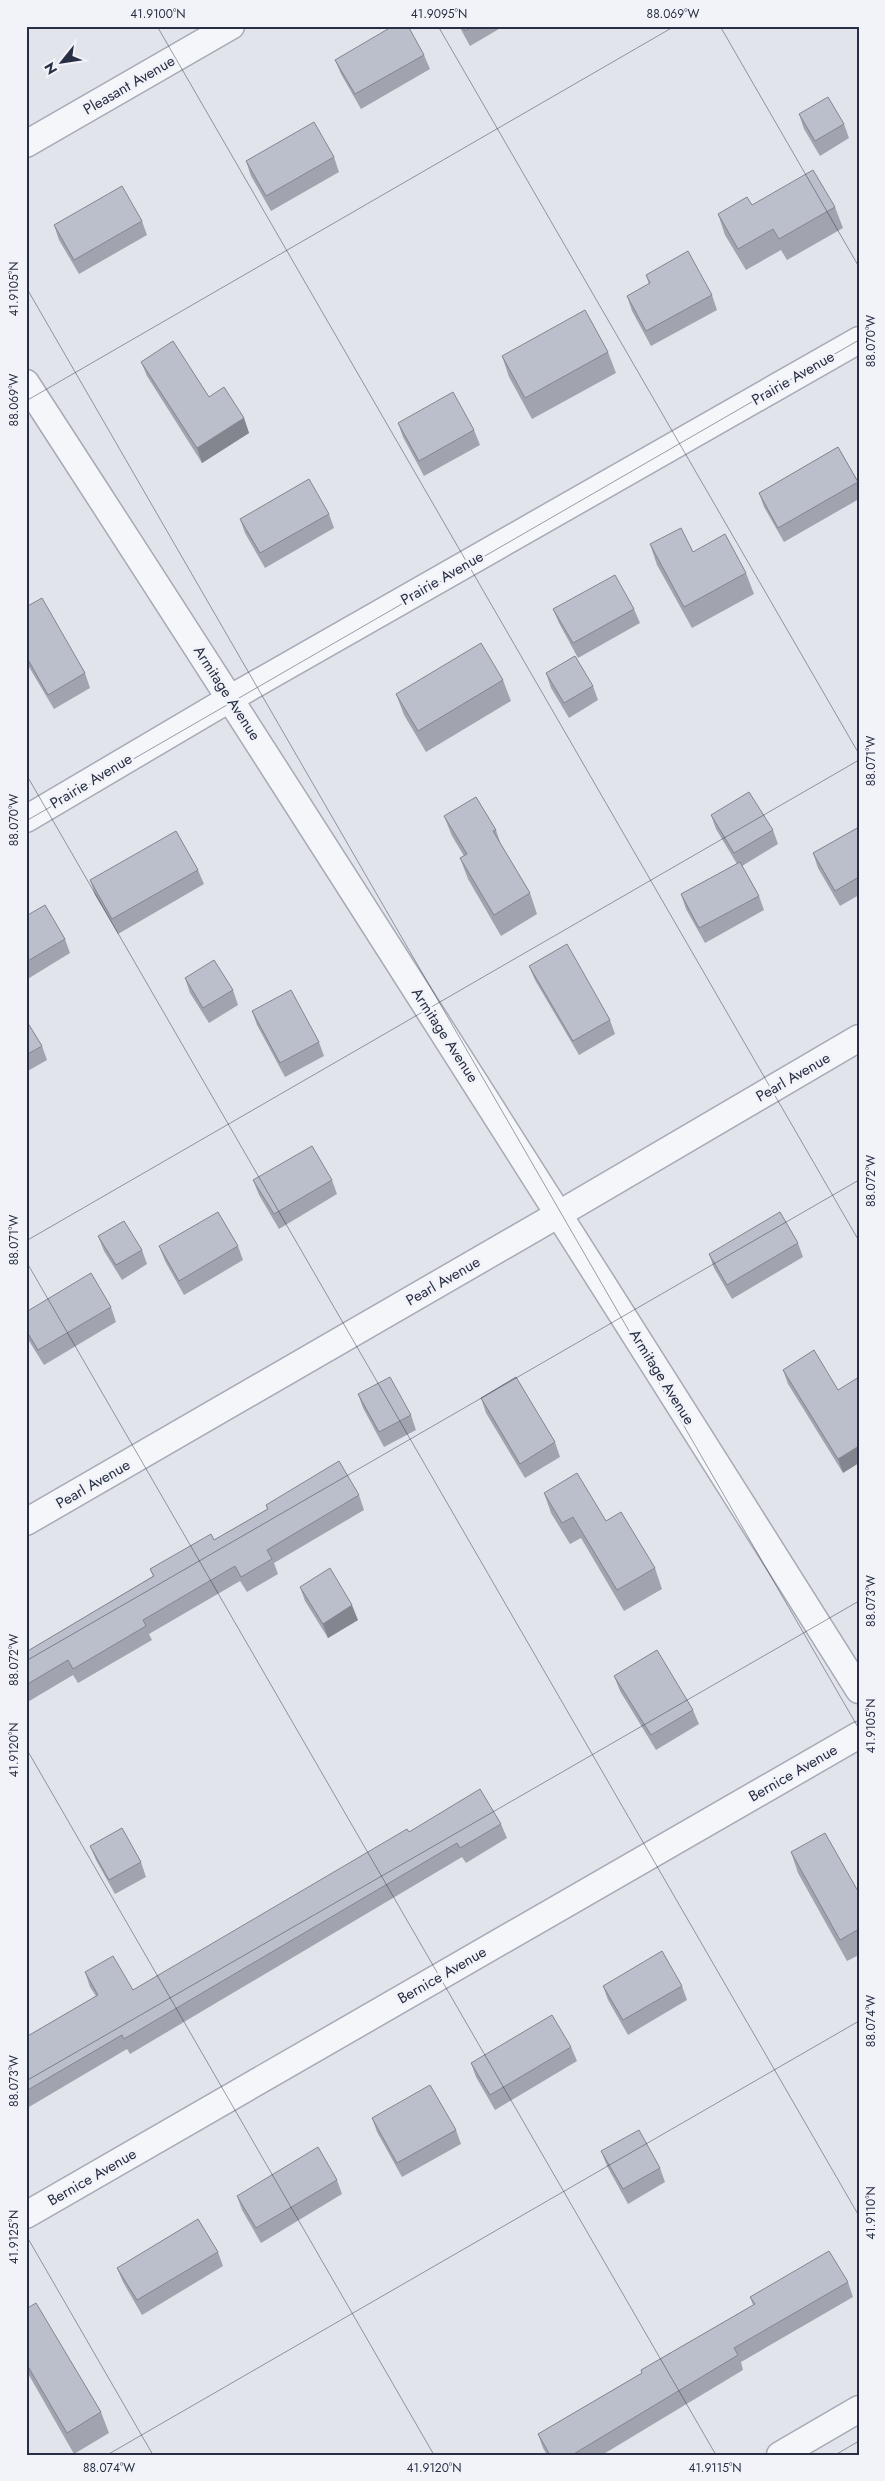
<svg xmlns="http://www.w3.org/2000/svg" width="885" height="2481" font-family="Jost,sans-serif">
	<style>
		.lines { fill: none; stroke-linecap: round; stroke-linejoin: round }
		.minor-casing { stroke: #a6aab6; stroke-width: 29 }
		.minor { stroke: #f5f6f9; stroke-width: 26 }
		.wall { fill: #a1a4af }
		.shaded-wall { fill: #83868e }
		.building { fill: #bbbfcb; stroke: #83868e }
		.ticks { fill: none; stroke: #282f44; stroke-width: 1; stroke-opacity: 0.45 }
		.labels { text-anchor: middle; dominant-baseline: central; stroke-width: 5; stroke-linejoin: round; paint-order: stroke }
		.street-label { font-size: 15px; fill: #282f44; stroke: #f1f3f8 }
		.neatline { fill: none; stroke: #282f44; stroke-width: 2 }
		.ticks-label { font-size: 12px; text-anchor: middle; fill: #282f44 }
	</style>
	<rect width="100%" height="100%" fill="#e1e4eb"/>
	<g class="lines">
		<defs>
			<path id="minor" d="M 26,144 L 231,26
				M 26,383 C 307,816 584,1253 859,1690
				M 26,819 L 231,698 L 859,340
				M 26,1522 L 559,1214 L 859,1038
				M 26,2215 L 859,1735
				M 780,2455 L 859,2409"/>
		</defs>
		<use href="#minor" class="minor-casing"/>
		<use href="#minor" class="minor"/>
	</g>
	<path class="wall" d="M 459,26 L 504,26 L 470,46 Z
		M 424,55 L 430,69 L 361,109 L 341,74 L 335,60 Z
		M 799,114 L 844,124 L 849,138 L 820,156 L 804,129 Z
		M 334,157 L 339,172 L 271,211 L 251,176 L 246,161 Z
		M 835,207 L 843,228 L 787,260 L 781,250 L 746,270 L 725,235 L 718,214 Z
		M 142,221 L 147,235 L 79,274 L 59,240 L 54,225 Z
		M 646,275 L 712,295 L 717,310 L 651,346 L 632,311 L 627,296 L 649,284 Z
		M 608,352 L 616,373 L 532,419 L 509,377 L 502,356 Z
		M 141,362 L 209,397 L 244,418 L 249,433 L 202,463 L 147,376 Z
		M 398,423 L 474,430 L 480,445 L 424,476 L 403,437 Z
		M 838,447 L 859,483 L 859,499 L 784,542 L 764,507 L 759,493 Z
		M 329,514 L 334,528 L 265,568 L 245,533 L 240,519 Z
		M 650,544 L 693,552 L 746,573 L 754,594 L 692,628 L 657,565 Z
		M 26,607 L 85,673 L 90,688 L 54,709 L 26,662 Z
		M 553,609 L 634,609 L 640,623 L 578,658 L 559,623 Z
		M 546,673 L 593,686 L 598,700 L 569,718 L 551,688 Z
		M 503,680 L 511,701 L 426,752 L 404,715 L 396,694 Z
		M 711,815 L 773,830 L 778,844 L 742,866 L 759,896 L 764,910 L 705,943 L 686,909 L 681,894 L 737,864 L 716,829 Z
		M 444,816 L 496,830 L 501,845 L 530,893 L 537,914 L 501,936 L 468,879 L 460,858 L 464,856 L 452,836 Z
		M 859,827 L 859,895 L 840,906 L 818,868 L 813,853 Z
		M 198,870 L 204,884 L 118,934 L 95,895 L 90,880 Z
		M 26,916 L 65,939 L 70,953 L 26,980 Z
		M 529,966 L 610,1020 L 615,1034 L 579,1055 L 535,980 Z
		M 185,978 L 233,990 L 238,1005 L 209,1023 L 190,993 Z
		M 252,1011 L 319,1042 L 324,1056 L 285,1077 L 257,1025 Z
		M 26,1020 L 42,1046 L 47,1060 L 26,1072 Z
		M 253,1180 L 332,1180 L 337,1194 L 279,1229 L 259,1195 Z
		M 98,1236 L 142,1250 L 147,1264 L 122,1280 L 104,1251 Z
		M 798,1243 L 803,1257 L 732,1299 L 714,1268 L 709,1254 Z
		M 159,1246 L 238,1246 L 243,1260 L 184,1295 L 165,1261 Z
		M 111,1307 L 116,1322 L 44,1365 L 26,1336 L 26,1312 Z
		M 814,1350 L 843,1473 L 788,1384 L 783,1370 Z
		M 358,1394 L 411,1415 L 416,1430 L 384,1447 L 363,1408 Z
		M 481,1398 L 555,1442 L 560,1457 L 525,1478 L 486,1413 Z
		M 544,1493 L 655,1568 L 662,1589 L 624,1611 L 581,1538 L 570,1544 L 551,1513 Z
		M 359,1495 L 364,1510 L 274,1563 L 278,1574 L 247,1592 L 240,1581 L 149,1634 L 152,1640 L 78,1683 L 73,1675 L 26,1703 L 26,1652 L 153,1576 L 150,1569 L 214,1540 L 267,1509 L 266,1505 Z
		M 300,1587 L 358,1620 L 328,1638 L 305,1601 Z
		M 614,1676 L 693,1710 L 699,1724 L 656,1750 L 620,1691 Z
		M 501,1824 L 507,1838 L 466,1863 L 462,1857 L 130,2054 L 127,2049 L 29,2107 L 26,2102 L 26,2037 L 96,1996 L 90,1987 L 85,1972 L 133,1990 L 409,1832 Z
		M 90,1846 L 141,1862 L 146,1877 L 115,1894 L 96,1860 Z
		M 791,1852 L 859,1893 L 859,1955 L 847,1961 L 798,1873 Z
		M 603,1986 L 682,1986 L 687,2000 L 628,2035 L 608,2000 Z
		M 571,2047 L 577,2061 L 495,2110 L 476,2077 L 471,2063 Z
		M 372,2118 L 456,2130 L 461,2144 L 402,2177 L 377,2132 Z
		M 601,2151 L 660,2168 L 665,2182 L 628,2204 L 607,2166 Z
		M 337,2180 L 342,2194 L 261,2243 L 242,2210 L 237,2196 Z
		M 218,2252 L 223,2266 L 142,2315 L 123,2282 L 117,2268 Z
		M 848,2282 L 853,2297 L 741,2362 L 743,2370 L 602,2455 L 547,2455 L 543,2448 L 538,2434 L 642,2373 L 641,2370 L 753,2305 L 750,2297 Z
		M 26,2309 L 101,2412 L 109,2433 L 74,2454 L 26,2370 Z"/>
	<path class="shaded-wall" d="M 244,418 L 249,433 L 202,463 L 197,448 Z
		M 859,1446 L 859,1463 L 843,1473 L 838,1459 Z
		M 352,1605 L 358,1620 L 328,1638 L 323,1624 Z"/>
	<path class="building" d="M 393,26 L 408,26 L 424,55 L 355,94 L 335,60 Z
		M 462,26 L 473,26 L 465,31 Z
		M 828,97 L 844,124 L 815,141 L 799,114 Z
		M 314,122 L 334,157 L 266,196 L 246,161 Z
		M 813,170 L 835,207 L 779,239 L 773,229 L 738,249 L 718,214 L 747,197 L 752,205 Z
		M 122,186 L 142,221 L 74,260 L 54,225 Z
		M 688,251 L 712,295 L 646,331 L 627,296 L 650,283 L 646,275 Z
		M 585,310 L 608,352 L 525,398 L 502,356 Z
		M 173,341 L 209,397 L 224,387 L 244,418 L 197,448 L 141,362 Z
		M 453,392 L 474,430 L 419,461 L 398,423 Z
		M 838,447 L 858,482 L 778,528 L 759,493 Z
		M 309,479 L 329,514 L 260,553 L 240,519 Z
		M 681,528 L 693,552 L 725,534 L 746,573 L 684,607 L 650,544 Z
		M 615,575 L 634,609 L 573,643 L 553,609 Z
		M 42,598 L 85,673 L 48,695 L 26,656 L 26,607 Z
		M 481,643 L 503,680 L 418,731 L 396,694 Z
		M 575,656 L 593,686 L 564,703 L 546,673 Z
		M 749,792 L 773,830 L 734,853 L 711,815 Z
		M 476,797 L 496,830 L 493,831 L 530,893 L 494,915 L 460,858 L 467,854 L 444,816 Z
		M 859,827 L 859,877 L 835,891 L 813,853 Z
		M 176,831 L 198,870 L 112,919 L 90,880 Z
		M 740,862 L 759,896 L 699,928 L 681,894 Z
		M 45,905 L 65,939 L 26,962 L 26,916 Z
		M 567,944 L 610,1020 L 573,1041 L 529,966 Z
		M 214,960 L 233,990 L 203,1008 L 185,978 Z
		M 291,990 L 319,1042 L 280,1063 L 252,1011 Z
		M 26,1020 L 42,1046 L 26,1055 Z
		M 312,1146 L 332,1180 L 274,1214 L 253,1180 Z
		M 218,1212 L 238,1246 L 179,1281 L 159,1246 Z
		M 780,1212 L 798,1243 L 727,1285 L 709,1254 Z
		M 124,1221 L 142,1250 L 116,1265 L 98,1236 Z
		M 91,1273 L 111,1307 L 38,1350 L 26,1330 L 26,1312 Z
		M 814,1350 L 838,1390 L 859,1377 L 859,1446 L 838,1459 L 783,1370 Z
		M 390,1377 L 411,1415 L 379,1432 L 358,1394 Z
		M 516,1377 L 555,1442 L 520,1464 L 481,1398 Z
		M 339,1461 L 359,1495 L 267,1550 L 272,1559 L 241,1577 L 235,1566 L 143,1620 L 146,1626 L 73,1669 L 68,1660 L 26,1685 L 26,1652 L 154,1576 L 150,1569 L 211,1534 L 214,1540 L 268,1509 L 266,1505 Z
		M 577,1473 L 606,1521 L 621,1512 L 655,1568 L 617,1590 L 573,1517 L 562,1523 L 544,1493 Z
		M 330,1568 L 352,1605 L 323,1624 L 300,1587 Z
		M 657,1650 L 693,1710 L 651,1735 L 614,1676 Z
		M 480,1789 L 501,1824 L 460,1848 L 457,1843 L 124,2039 L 122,2035 L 26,2091 L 26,2037 L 98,1995 L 85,1972 L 113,1956 L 133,1990 L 407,1829 L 409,1832 Z
		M 122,1828 L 141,1862 L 109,1880 L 90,1846 Z
		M 825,1833 L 859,1893 L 859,1929 L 840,1940 L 791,1852 Z
		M 662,1951 L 682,1986 L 623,2020 L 603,1986 Z
		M 552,2015 L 571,2047 L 490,2095 L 471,2063 Z
		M 430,2085 L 456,2130 L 397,2163 L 372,2118 Z
		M 639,2130 L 660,2168 L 623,2189 L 601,2151 Z
		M 318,2147 L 337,2180 L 256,2228 L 237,2196 Z
		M 198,2219 L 218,2252 L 137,2300 L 117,2268 Z
		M 829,2251 L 848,2282 L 734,2348 L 738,2355 L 572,2455 L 550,2455 L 538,2434 L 642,2373 L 641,2370 L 755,2304 L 750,2297 Z
		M 36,2303 L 101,2412 L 67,2433 L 26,2363 L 26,2309 Z"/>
	<path class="ticks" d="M 157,26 L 859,1241M 438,26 L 859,754M 720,26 L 859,267M 26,287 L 859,1729M 26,401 L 675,26M 26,774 L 859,2216M 26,821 L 859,340M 26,1241 L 859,760M 26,1261 L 716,2455M 26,1661 L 859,1180M 26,1748 L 434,2455M 26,2081 L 859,1601M 26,2235 L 153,2455M 107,2455 L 859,2021M 835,2455 L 859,2441"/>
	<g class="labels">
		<g class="street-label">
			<text transform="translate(129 85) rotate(-30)">Pleasant Avenue</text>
			<text transform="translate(793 378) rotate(-30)">Prairie Avenue</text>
			<text transform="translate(442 578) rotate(-30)">Prairie Avenue</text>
			<text transform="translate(227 693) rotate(57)">Armitage Avenue</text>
			<text transform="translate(91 781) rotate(-31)">Prairie Avenue</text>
			<text transform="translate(445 1035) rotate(57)">Armitage Avenue</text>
			<text transform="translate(793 1077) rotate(-30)">Pearl Avenue</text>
			<text transform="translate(443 1281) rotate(-30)">Pearl Avenue</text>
			<text transform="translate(662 1377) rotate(58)">Armitage Avenue</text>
			<text transform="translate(93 1484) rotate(-30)">Pearl Avenue</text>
			<text transform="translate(793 1773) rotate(-30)">Bernice Avenue</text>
			<text transform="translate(442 1975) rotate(-30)">Bernice Avenue</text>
			<text transform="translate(92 2177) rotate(-30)">Bernice Avenue</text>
		</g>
	</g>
	<rect width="885" height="2481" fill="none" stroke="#f1f3f8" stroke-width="55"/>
	<g transform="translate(62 62) rotate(240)" stroke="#f1f3f8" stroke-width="4" paint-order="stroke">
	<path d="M0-4L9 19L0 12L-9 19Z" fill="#282f44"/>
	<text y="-8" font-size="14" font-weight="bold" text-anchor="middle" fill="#282f44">N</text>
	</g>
	<rect x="28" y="28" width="830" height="2426" class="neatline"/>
	<g class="ticks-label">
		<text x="158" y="18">41.9100°N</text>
		<text x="439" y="18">41.9095°N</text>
		<text x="673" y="18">88.069°W</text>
		<text transform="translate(14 289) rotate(-90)" y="4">41.9105°N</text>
		<text transform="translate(871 341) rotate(-90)" y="4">88.070°W</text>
		<text transform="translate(14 400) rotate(-90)" y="4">88.069°W</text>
		<text transform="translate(871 761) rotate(-90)" y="4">88.071°W</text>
		<text transform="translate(14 820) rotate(-90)" y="4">88.070°W</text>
		<text transform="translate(871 1181) rotate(-90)" y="4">88.072°W</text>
		<text transform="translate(14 1240) rotate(-90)" y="4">88.071°W</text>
		<text transform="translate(871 1601) rotate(-90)" y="4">88.073°W</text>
		<text transform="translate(14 1660) rotate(-90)" y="4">88.072°W</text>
		<text transform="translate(871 1726) rotate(-90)" y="4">41.9105°N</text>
		<text transform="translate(14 1750) rotate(-90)" y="4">41.9120°N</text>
		<text transform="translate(871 2021) rotate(-90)" y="4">88.074°W</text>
		<text transform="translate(14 2081) rotate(-90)" y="4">88.073°W</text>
		<text transform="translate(871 2213) rotate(-90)" y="4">41.9110°N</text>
		<text transform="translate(14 2237) rotate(-90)" y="4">41.9125°N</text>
		<text x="109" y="2472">88.074°W</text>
		<text x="434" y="2472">41.9120°N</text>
		<text x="715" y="2472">41.9115°N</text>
	</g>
</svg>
